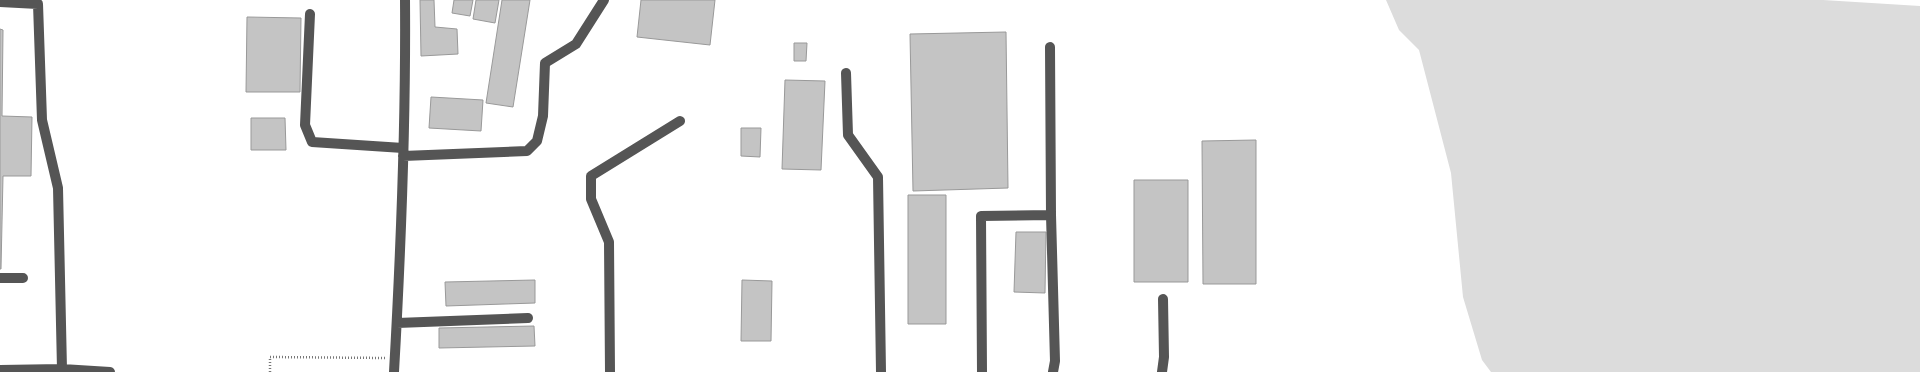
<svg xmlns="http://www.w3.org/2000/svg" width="1920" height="372" font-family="'Exo 2',sans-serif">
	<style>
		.green { fill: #dcdcdc }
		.building { fill: #c4c4c4; stroke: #999 }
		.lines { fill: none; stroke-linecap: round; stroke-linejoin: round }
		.path { stroke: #777; stroke-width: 2.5; stroke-dasharray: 1 2; stroke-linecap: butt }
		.minor { stroke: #555; stroke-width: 10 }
	</style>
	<rect width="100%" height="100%" fill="#fff"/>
	<path class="green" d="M 1386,0 L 1823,0 L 1920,6 L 1920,372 L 1491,372 L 1482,360 L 1463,297 L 1451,173 L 1419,50 L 1399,30 Z"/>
	<path class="building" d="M 420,0 L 434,0 L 435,27 L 457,29 L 458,54 L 421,56 Z
		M 454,0 L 473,0 L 470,16 L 452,13 Z
		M 476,0 L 499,0 L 495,23 L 473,19 Z
		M 502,0 L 530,0 L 513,107 L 486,103 Z
		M 641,0 L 715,0 L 710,45 L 637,37 Z
		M 247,17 L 301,18 L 300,92 L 246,92 Z
		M 0,29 L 3,30 L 2,116 L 32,117 L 31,176 L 3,176 L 1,269 L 0,269 Z
		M 1006,32 L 1008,188 L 913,191 L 910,34 Z
		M 794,43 L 807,43 L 806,61 L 794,61 Z
		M 785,80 L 825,81 L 821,170 L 782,169 Z
		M 431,97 L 483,100 L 481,131 L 429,128 Z
		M 251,118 L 285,118 L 286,150 L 251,150 Z
		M 741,128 L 761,128 L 760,157 L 741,156 Z
		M 1256,140 L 1256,284 L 1203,284 L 1202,141 Z
		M 1134,180 L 1188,180 L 1188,282 L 1134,282 Z
		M 908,195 L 946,195 L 946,324 L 908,324 Z
		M 1016,232 L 1046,232 L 1045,293 L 1014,292 Z
		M 535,280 L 535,303 L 446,306 L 445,282 Z
		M 742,280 L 772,281 L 771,341 L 741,341 Z
		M 534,326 L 535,346 L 439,348 L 439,328 Z"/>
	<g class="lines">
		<path class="path" d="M 270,372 L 270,357 L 385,358"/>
		<path class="minor" d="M 0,2 L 38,4 L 42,120 L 58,188 L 62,369
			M 310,14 L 305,125 L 312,142 L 403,148
			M 1050,47 L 1051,215
			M 846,73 L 848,135 L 878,177 L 881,372
			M 403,156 L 527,151 L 537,141 L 543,116 L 545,63 L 576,44 L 604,0
			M 0,278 L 23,278
			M 397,323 L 528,318
			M 0,370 L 62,369 L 110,372
			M 394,372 C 401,248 406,124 405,0
			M 610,372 L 609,242 L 591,199 L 591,176 L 680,121
			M 982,372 L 981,216 L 1051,215 L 1055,361 L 1053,372
			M 1162,372 L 1164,357 L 1163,299"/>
	</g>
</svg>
